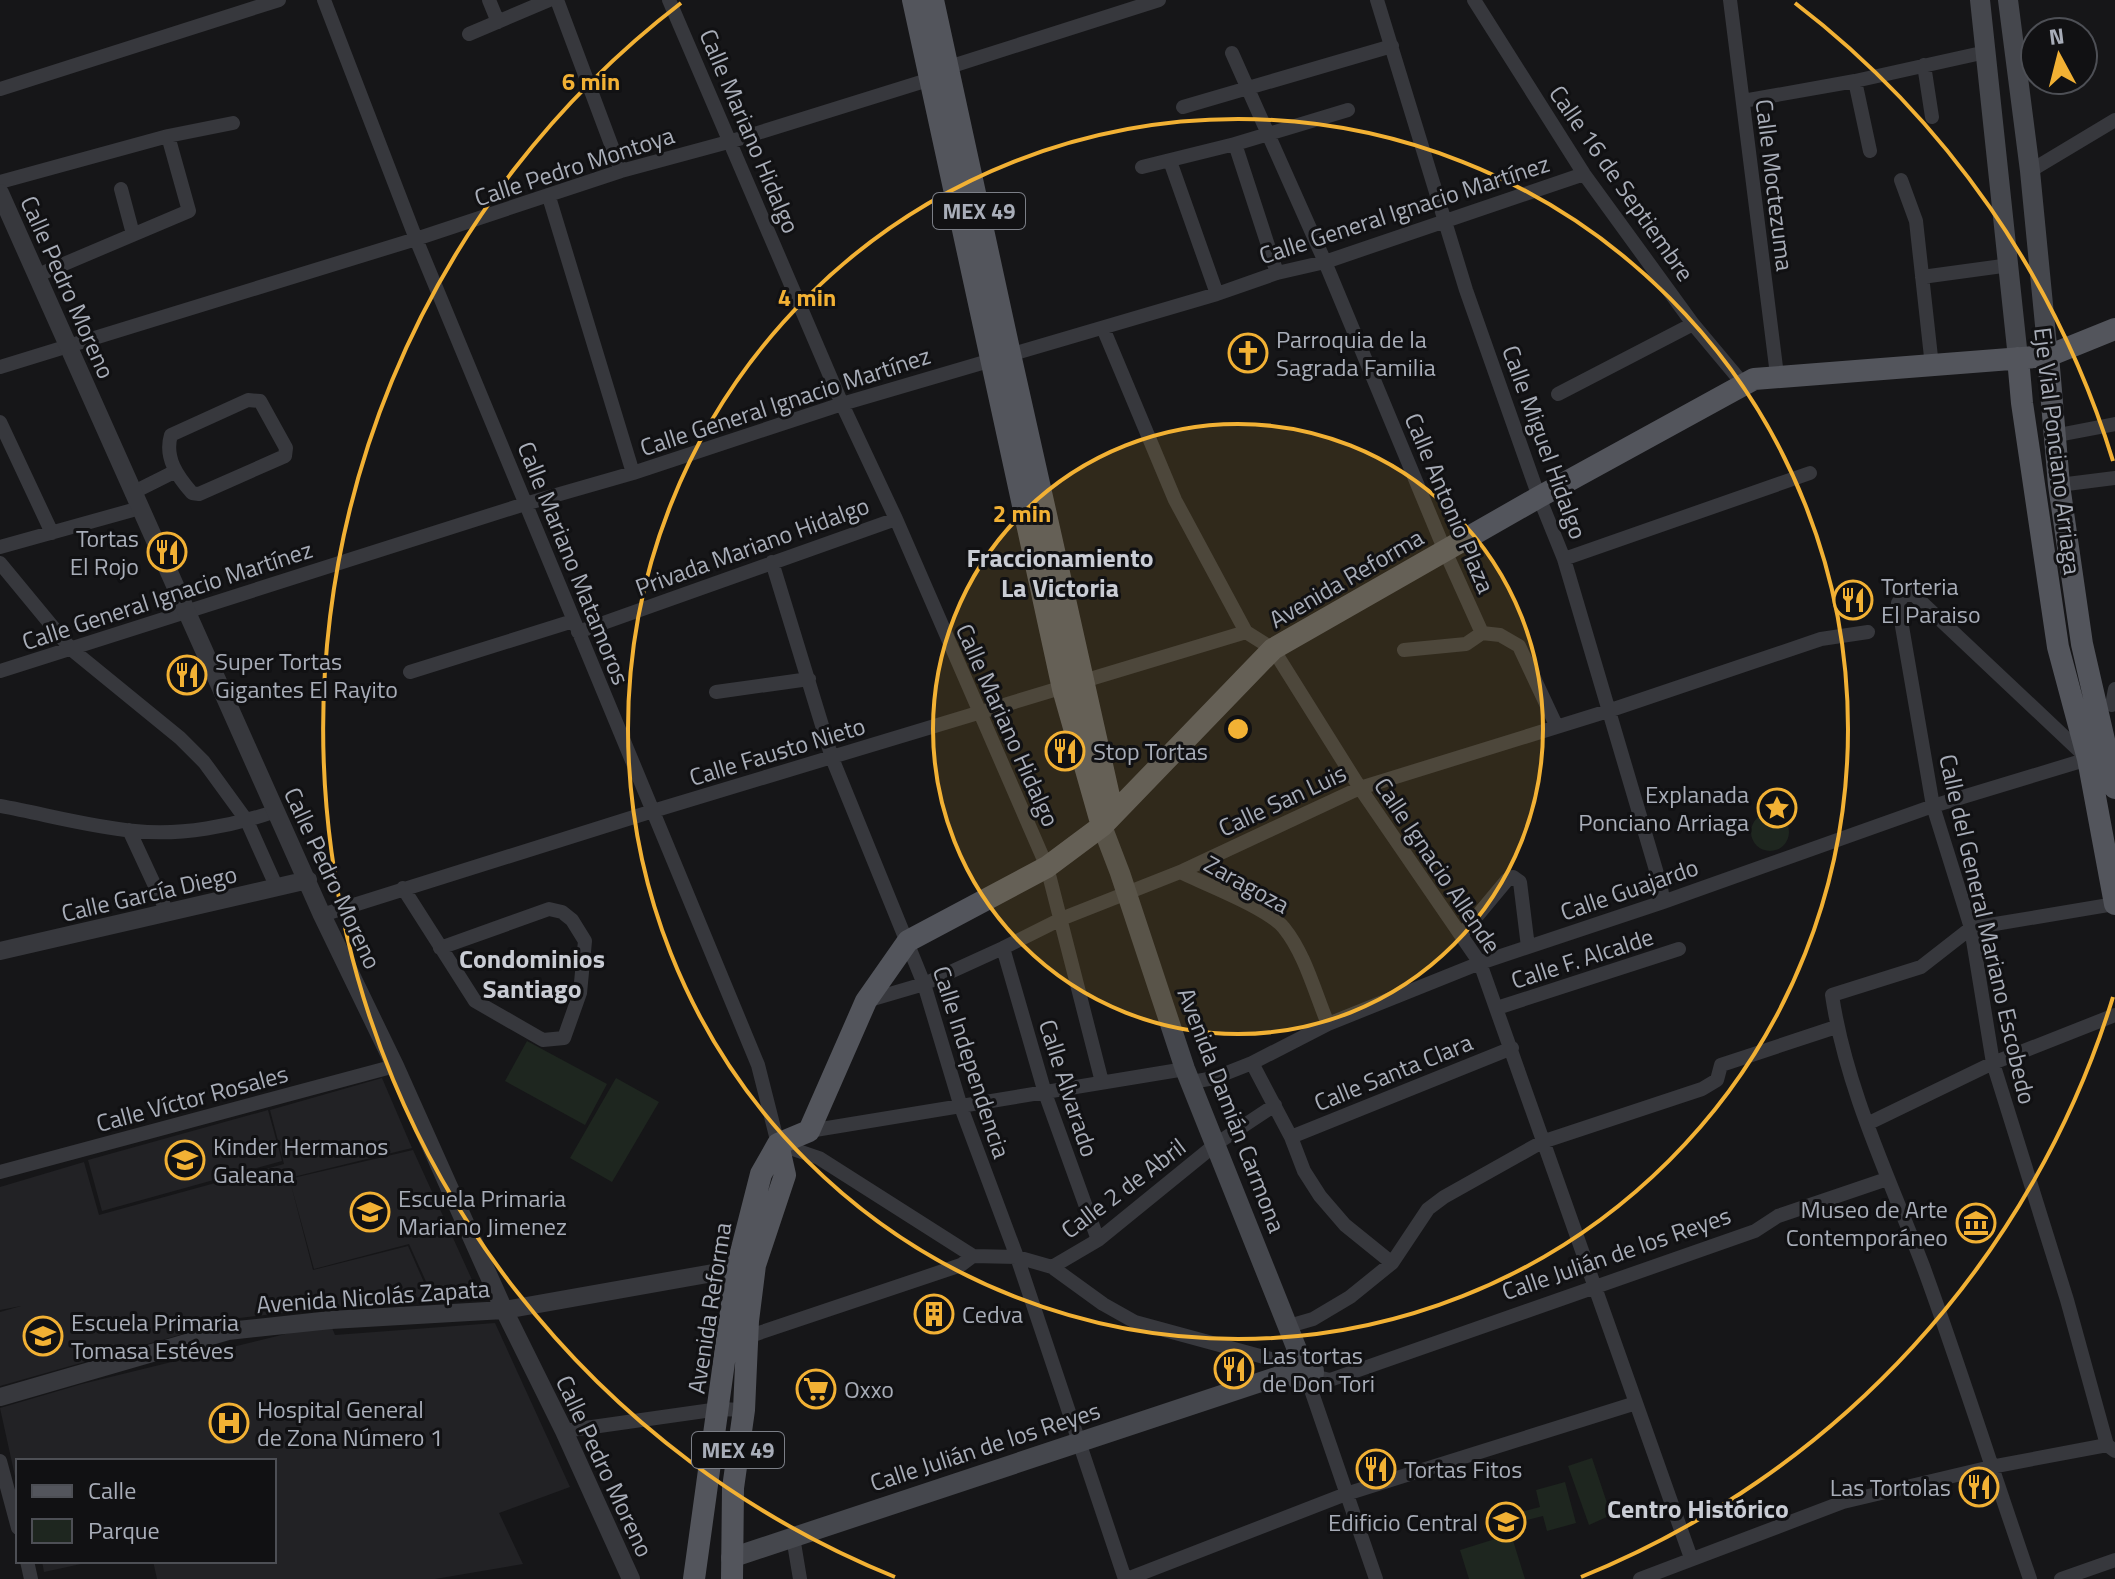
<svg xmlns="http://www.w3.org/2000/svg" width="2115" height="1579" font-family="'Titillium Web',sans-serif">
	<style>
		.built { fill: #222225 }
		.green { fill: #1e261f }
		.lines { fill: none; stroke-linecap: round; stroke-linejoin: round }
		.minor { stroke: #37383d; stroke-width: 14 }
		.tertiary { stroke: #37383d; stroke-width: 18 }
		.secondary { stroke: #45474d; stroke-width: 20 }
		.primary { stroke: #53555c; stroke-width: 22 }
		.ring { fill: none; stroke: #f2b134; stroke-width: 4 }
		.labels { text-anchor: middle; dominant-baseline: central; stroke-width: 6; stroke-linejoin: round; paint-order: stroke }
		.shield { fill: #111113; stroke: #7b7e86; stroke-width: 2 }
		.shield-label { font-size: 22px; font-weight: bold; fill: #a8adb8 }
		.street-label { font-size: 24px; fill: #a8adb8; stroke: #111113 }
		.poi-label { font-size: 24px; fill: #a8adb8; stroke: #111113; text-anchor: start }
		.neighbourhood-label { font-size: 26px; font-weight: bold; fill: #c9ccd4; stroke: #111113 }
		.centre { fill: #f2b134; stroke: #111113; stroke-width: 4 }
		.ring-label { font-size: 24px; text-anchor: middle; font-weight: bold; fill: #f2b134; stroke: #111113; stroke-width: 6; stroke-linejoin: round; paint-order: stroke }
	</style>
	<rect width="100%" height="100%" fill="#161618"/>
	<path class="built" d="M 382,1078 L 412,1148 L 289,1178 L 289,1179 L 413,1150 L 478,1293 L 433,1297 L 409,1244 L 314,1269 L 290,1181 L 313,1270 L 408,1246 L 430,1296 L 239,1318 L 0,1386 L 0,1312 L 21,1306 L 0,1310 L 0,1187 L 84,1162 L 99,1215 L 284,1164 L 270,1110 Z
		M 268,1110 L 282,1161 L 102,1211 L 88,1160 Z
		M 330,1323 L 335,1335 L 495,1323 L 570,1487 L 499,1513 L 523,1564 L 435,1579 L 157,1579 L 153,1561 L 274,1561 L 274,1461 L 18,1461 L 18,1490 L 0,1408 L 82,1384 Z
		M 42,1561 L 95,1561 L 44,1572 Z"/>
	<path class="green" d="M1751 832a19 19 0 1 1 38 0a19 19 0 1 1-38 0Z
		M 527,1041 L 607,1084 L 585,1125 L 505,1081 Z
		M 616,1078 L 659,1102 L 612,1182 L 570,1158 Z
		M 1592,1458 L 1611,1515 L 1589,1525 L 1568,1466 Z
		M 1565,1482 L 1576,1523 L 1547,1531 L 1543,1516 L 1523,1521 L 1521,1512 L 1540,1507 L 1536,1490 Z
		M 1511,1534 L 1525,1579 L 1469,1579 L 1460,1550 Z"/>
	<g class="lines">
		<path class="minor" d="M 324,0 L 416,239 L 758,1065 L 778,1144 L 819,1158 L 973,1256 L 1017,1257 L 1052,1267 L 1098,1240 L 1216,1144 L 1275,1105
			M 489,0 L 498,22
			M 557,0 L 621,171
			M 669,0 L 842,404 L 896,519 L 1047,867 L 1102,1082
			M 1377,0 L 1466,290 L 1539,497 L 1564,559 L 1661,887 L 1663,902
			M 1474,0 L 1584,174 L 1693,324 L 1744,385
			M 1730,0 L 1777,375
			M 469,34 L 549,0
			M 1232,53 L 1325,262 L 1445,551 L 1482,633 L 1500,635 L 1519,646 L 1556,725
			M 1924,65 L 1932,117
			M 1855,81 L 1870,151
			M 0,89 L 279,0
			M 1743,101 L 1855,81 L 1986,52
			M 1183,107 L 1392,46
			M 1235,144 L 1277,273
			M 1170,161 L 1217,294
			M 1142,167 L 1235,144 L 1348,110
			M 2030,171 L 2115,120
			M 1901,180 L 1916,221 L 1932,366
			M 0,182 L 168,136 L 233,123
			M 121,189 L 133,234
			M 549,197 L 633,473
			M 38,275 L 189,211 L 168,136
			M 1922,277 L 2010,265
			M 1103,328 L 1175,500 L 1246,632 L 1273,649 L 1360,788 L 1480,963 L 1691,1558
			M 0,367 L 416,239 L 621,171 L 732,141 L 931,79 L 949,67 L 1159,0
			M 1558,394 L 1693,324
			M 248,400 L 260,401 L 286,448 L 285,456 L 199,494 L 192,493 C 178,477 164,458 171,435 Z
			M 0,422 L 52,533
			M 2053,436 L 2115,424
			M 2059,485 L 2115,478
			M 132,493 L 174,472
			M 0,547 L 140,508
			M 1564,559 L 1810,473
			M 772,562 L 832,758 L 924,984 L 961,1107 L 1017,1257 L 1125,1579
			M 0,563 L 71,649 L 180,738 L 204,762 L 247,821 L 277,888
			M 578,632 L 896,519
			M 1404,650 L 1466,644 L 1482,633
			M 0,671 L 525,504 L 633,473 L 842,404 L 1217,294 L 1277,273 L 1325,262 L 1584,174
			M 410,672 L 573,621
			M 716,692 L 809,679
			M 2112,705 L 2115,689
			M 0,806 C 44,814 90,827 135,831 C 181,836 233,826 276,811
			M 129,830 L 168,914
			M 1180,872 C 1205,884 1268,908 1284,928 C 1305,954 1315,993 1328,1024
			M 403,888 L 475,1001 L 543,1040 L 564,1038 L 580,993 L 585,941 L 572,920 L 562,912 L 549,909 L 440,948
			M 322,915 L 653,811 L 1246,632
			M 1462,934 L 1507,880 L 1513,877 L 1520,882 L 1528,947
			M 1003,948 L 1045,1093 L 1098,1240
			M 866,1001 L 924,984 L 1003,948 L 1061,919 L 1180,872 L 1360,788 L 1608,711 L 1821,639 L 1868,632
			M 1497,1008 L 1679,949
			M 1252,1063 L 1291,1137 L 1304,1171 L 1320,1196 L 1345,1225 L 1392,1263
			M 1192,1082 L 1214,1078 L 1252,1063 L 1328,1024 L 1480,963 L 1663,902 L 1933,806 L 2088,759 L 1914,595 L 1904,595 L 1898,603 L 1933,806 L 1971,928 L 1993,1063 L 2067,1300 L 2107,1445 L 2115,1451
			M 1867,1124 L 1993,1063 L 2115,1015
			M 809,1131 L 1185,1069
			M 1291,1137 L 1512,1048
			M 0,1172 L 395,1066
			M 1052,1267 L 1103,1304 L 1135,1322 L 1297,1366
			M 1289,1326 L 1313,1319 L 1350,1297 L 1392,1263 L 1428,1209 L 1444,1197 L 1542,1142 L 1702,1089 L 1717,1080 L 1721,1065 L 1836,1027
			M 747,1337 L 961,1265 L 973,1256
			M 1313,1376 L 1330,1380 L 1755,1231 L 1778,1216 L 1887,1179
			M 1308,1381 L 1376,1579
			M 564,1431 L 719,1409 L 744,1410
			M 0,1461 L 18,1528
			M 793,1537 L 800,1579
			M 27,1561 L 31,1579
			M 1127,1579 L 1346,1494 L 1636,1403
			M 1640,1579 L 1843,1502 L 1991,1467 L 2107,1445
			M 2030,1579 C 1994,1475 1961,1370 1923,1266 C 1889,1177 1846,1089 1832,995 L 1921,967 L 1971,928 L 2115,904
			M 2061,1579 L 2115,1560"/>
		<path class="tertiary" d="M 0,193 L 322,915 L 395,1066 L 504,1310 L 564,1431 L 631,1579
			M 0,951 L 308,880
			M 0,1397 L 228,1331 L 331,1320 L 504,1310 L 747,1267"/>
		<path class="secondary" d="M 1980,0 L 2018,358
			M 2008,0 L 2030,171 L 2048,356
			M 1102,826 L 1120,873 L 1185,1069 L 1302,1362
			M1294 1372a10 10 0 1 1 20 0a10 10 0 1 1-20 0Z
			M 731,1558 L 1294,1371"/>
		<path class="primary" d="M 913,0 L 1063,689 L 1102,826
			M 933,0 L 1010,354 L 1113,814
			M 2048,356 L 2059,485 L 2082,644 L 2115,788
			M 2018,358 L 2022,403 L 2058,647 L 2088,759 L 2115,904
			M 694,1579 L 737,1268 L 761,1174 L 778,1144 L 809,1131 L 866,1001 L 908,941 L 1047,867 L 1102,826 L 1273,649 L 1539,497 L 1754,379 L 2048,356 L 2115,329
			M 732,1579 L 733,1488 L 744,1410 L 748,1321 L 755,1265 L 785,1175 L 778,1144"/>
	</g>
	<circle cx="1238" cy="729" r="305" fill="#f2b134" fill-opacity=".12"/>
	<g class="ring">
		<circle cx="1238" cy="729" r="305"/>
		<circle cx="1238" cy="729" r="610"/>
		<path d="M2113 997A915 915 0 0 1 1581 1577M895 1577A915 915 0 0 1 681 3M1795 3A915 915 0 0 1 2113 461"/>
	</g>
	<defs>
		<symbol id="church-ring" viewBox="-11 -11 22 22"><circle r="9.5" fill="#111113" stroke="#f2b134" stroke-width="1.5"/><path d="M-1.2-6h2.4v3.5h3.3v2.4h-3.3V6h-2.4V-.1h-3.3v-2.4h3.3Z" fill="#f2b134"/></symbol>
		<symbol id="restaurant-ring" viewBox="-11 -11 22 22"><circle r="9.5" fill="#111113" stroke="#f2b134" stroke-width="1.5"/><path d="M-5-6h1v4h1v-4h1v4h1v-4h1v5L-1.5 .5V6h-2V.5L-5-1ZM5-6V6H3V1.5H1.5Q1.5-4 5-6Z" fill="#f2b134"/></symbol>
		<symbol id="sight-ring" viewBox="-11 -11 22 22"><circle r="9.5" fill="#111113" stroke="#f2b134" stroke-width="1.5"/><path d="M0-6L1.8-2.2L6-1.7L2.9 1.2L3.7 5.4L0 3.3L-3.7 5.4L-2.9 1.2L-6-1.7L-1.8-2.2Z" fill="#f2b134"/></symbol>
		<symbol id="school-ring" viewBox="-11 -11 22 22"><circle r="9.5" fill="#111113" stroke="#f2b134" stroke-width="1.5"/><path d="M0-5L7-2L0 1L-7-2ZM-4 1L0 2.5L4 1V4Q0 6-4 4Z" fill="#f2b134"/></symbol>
		<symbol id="museum-ring" viewBox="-11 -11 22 22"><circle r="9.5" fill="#111113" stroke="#f2b134" stroke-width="1.5"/><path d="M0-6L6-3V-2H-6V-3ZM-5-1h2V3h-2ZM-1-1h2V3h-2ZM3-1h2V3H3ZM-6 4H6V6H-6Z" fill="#f2b134"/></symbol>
		<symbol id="building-ring" viewBox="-11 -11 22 22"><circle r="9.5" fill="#111113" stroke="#f2b134" stroke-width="1.5"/><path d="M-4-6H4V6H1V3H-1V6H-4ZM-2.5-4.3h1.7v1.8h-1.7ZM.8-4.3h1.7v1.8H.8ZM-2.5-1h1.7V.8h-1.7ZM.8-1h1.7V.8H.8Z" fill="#f2b134"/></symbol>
		<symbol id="supermarket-ring" viewBox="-11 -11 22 22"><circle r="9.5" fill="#111113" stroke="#f2b134" stroke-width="1.5"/><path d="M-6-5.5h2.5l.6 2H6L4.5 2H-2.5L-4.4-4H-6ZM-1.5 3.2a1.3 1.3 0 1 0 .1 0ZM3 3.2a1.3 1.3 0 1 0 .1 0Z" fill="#f2b134"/></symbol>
		<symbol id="hospital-ring" viewBox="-11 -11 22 22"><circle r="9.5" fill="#111113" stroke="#f2b134" stroke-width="1.5"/><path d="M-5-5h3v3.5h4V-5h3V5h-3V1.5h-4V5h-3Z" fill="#f2b134"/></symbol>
		<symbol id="university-ring" viewBox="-11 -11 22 22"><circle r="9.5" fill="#111113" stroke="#f2b134" stroke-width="1.5"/><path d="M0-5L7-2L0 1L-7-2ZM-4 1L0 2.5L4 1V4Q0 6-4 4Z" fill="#f2b134"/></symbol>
	</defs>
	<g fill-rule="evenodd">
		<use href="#church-ring" x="1226" y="331" width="44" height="44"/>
		<use href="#restaurant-ring" x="145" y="530" width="44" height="44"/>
		<use href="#restaurant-ring" x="1831" y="578" width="44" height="44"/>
		<use href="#restaurant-ring" x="165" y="653" width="44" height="44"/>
		<use href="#restaurant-ring" x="1043" y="729" width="44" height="44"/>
		<use href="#sight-ring" x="1755" y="786" width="44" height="44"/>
		<use href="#school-ring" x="163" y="1138" width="44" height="44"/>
		<use href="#school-ring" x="348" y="1190" width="44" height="44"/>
		<use href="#museum-ring" x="1954" y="1201" width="44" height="44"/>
		<use href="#building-ring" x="912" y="1292" width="44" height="44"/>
		<use href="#school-ring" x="21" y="1314" width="44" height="44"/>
		<use href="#restaurant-ring" x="1212" y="1347" width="44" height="44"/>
		<use href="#supermarket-ring" x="794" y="1367" width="44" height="44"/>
		<use href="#hospital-ring" x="207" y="1401" width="44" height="44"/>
		<use href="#restaurant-ring" x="1354" y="1447" width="44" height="44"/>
		<use href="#restaurant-ring" x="1957" y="1465" width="44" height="44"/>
		<use href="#university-ring" x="1484" y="1500" width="44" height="44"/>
	</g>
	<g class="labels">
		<g class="shield">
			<rect x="933" y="193" width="92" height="36" rx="6"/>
			<rect x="692" y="1432" width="92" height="36" rx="6"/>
		</g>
		<g class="shield-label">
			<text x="979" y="211">MEX 49</text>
			<text x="738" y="1450">MEX 49</text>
		</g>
		<g class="street-label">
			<text transform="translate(750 131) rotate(67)">Calle Mariano Hidalgo</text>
			<text transform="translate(574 166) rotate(-18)">Calle Pedro Montoya</text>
			<text transform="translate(1622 183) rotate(55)">Calle 16 de Septiembre</text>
			<text transform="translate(1775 185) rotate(83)">Calle Moctezuma</text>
			<text transform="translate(1404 209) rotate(-18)">Calle General Ignacio Martínez</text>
			<text transform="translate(68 287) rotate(66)">Calle Pedro Moreno</text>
			<text transform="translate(785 401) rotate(-18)">Calle General Ignacio Martínez</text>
			<text transform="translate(1545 442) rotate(70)">Calle Miguel Hidalgo</text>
			<text transform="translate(2058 451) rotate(83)">Eje Vial Ponciano Arriaga</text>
			<text transform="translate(1450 503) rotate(67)">Calle Antonio Plaza</text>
			<text transform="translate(752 546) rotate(-20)">Privada Mariano Hidalgo</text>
			<text transform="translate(574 563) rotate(68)">Calle Mariano Matamoros</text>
			<text transform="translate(1346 578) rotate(-30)">Avenida Reforma</text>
			<text transform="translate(167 595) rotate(-18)">Calle General Ignacio Martínez</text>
			<text transform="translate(1008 725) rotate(66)">Calle Mariano Hidalgo</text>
			<text transform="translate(777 751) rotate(-17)">Calle Fausto Nieto</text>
			<text transform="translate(1282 800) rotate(-25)">Calle San Luis</text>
			<text transform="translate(1438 865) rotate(56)">Calle Ignacio Allende</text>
			<text transform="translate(333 878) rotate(65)">Calle Pedro Moreno</text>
			<text transform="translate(1247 884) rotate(29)">Zaragoza</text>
			<text transform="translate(1629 889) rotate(-19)">Calle Guajardo</text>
			<text transform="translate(149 893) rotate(-13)">Calle García Diego</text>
			<text transform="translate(1988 929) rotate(77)">Calle del General Mariano Escobedo</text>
			<text transform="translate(1582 958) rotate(-18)">Calle F. Alcalde</text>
			<text transform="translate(972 1062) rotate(72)">Calle Independencia</text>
			<text transform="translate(1393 1072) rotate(-22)">Calle Santa Clara</text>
			<text transform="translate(1069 1088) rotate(72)">Calle Alvarado</text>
			<text transform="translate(192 1098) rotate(-15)">Calle Víctor Rosales</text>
			<text transform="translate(1232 1110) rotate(69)">Avenida Damián Carmona</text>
			<text transform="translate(1123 1188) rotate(-37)">Calle 2 de Abril</text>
			<text transform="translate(1616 1253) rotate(-19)">Calle Julián de los Reyes</text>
			<text transform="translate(373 1296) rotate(-4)">Avenida Nicolás Zapata</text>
			<text transform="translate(709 1308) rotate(-81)">Avenida Reforma</text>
			<text transform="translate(985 1446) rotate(-18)">Calle Julián de los Reyes</text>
			<text transform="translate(605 1466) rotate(65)">Calle Pedro Moreno</text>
		</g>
		<g class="poi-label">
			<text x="1276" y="339">Parroquia de la<tspan x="1276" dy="28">Sagrada Familia</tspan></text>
			<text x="139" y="538" text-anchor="end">Tortas<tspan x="139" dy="28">El Rojo</tspan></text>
			<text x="1881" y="586">Torteria<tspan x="1881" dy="28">El Paraiso</tspan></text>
			<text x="215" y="661">Super Tortas<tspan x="215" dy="28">Gigantes El Rayito</tspan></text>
			<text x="1093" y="751">Stop Tortas</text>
			<text x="1749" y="794" text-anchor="end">Explanada<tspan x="1749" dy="28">Ponciano Arriaga</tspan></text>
			<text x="213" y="1146">Kinder Hermanos<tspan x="213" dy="28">Galeana</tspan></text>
			<text x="398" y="1198">Escuela Primaria<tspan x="398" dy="28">Mariano Jimenez</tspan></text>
			<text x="1948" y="1209" text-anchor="end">Museo de Arte<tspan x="1948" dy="28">Contemporáneo</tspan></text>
			<text x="962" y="1314">Cedva</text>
			<text x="71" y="1322">Escuela Primaria<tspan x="71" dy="28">Tomasa Estéves</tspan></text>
			<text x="1262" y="1355">Las tortas<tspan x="1262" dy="28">de Don Tori</tspan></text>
			<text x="844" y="1389">Oxxo</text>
			<text x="257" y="1409">Hospital General<tspan x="257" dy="28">de Zona Número 1</tspan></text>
			<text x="1404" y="1469">Tortas Fitos</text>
			<text x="1951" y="1487" text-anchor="end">Las Tortolas</text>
			<text x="1478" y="1522" text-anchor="end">Edificio Central</text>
		</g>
		<g class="neighbourhood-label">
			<text x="1060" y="557">Fraccionamiento<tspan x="1060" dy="30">La Victoria</tspan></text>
			<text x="532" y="958">Condominios<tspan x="532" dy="30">Santiago</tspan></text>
			<text x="1698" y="1508">Centro Histórico</text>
		</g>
	</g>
	<circle cx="1238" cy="729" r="12" class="centre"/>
	<g class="ring-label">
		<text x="591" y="90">6 min</text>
		<text x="807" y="306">4 min</text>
		<text x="1022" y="522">2 min</text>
	</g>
	<rect x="16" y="1459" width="260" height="104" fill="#111113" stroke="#4d4f55" stroke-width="2"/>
	<rect x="32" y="1485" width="40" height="12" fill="#53555c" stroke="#4d4f55" stroke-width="2"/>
	<text x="88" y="1499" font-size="24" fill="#a8adb8">Calle</text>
	<rect x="32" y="1519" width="40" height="24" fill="#1e261f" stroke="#4d4f55" stroke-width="2"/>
	<text x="88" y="1539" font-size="24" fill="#a8adb8">Parque</text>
	<g transform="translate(2059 56) rotate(353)"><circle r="38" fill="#111113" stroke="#4d4f55" stroke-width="2"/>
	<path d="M0-6L14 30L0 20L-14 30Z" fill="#f2b134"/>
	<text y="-12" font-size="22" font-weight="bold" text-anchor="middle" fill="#a8adb8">N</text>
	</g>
</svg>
